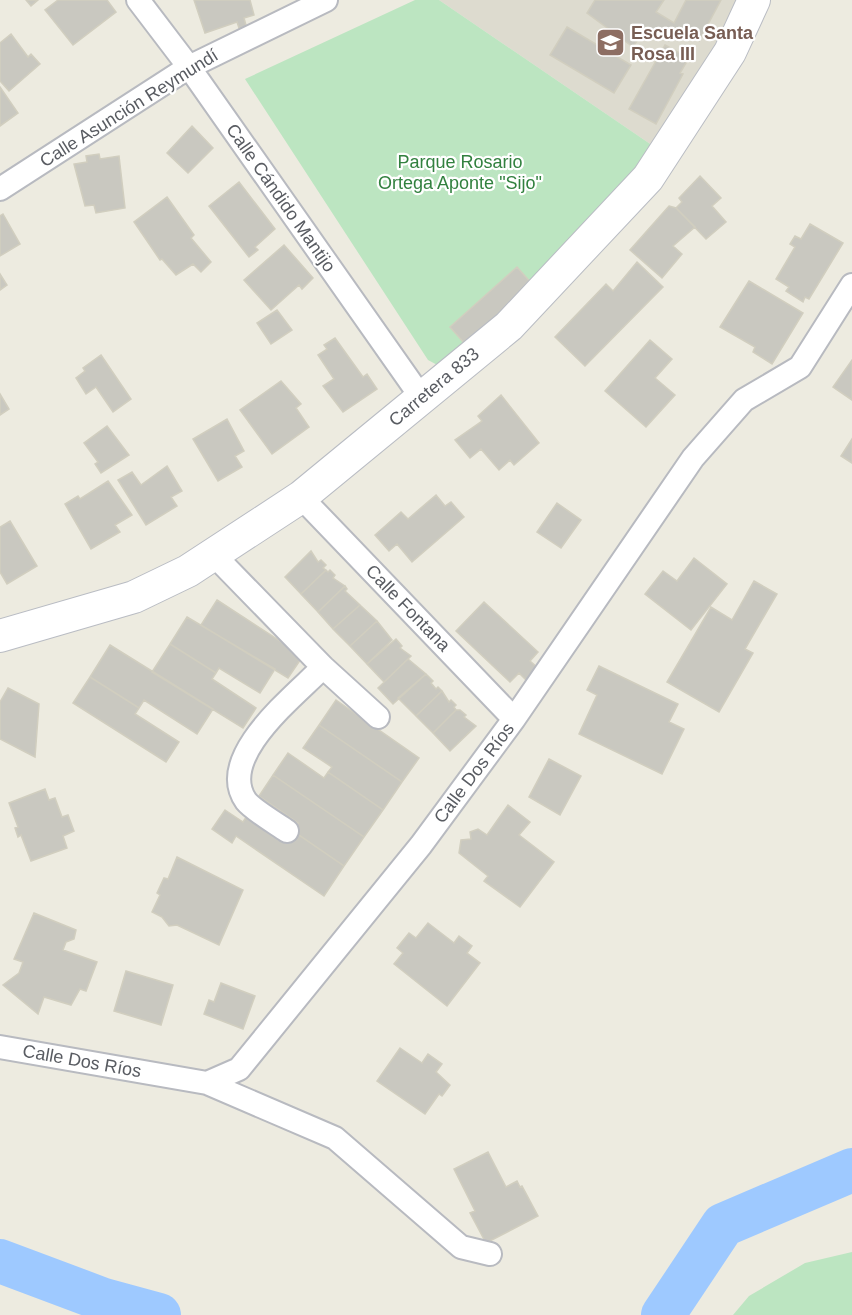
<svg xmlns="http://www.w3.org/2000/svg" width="852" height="1315" font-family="Helvetica,sans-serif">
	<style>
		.education { fill: #dddbcf }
		.green { fill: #bce5c1 }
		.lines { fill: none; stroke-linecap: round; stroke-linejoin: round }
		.river { stroke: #9ec9ff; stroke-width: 44 }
		.building { fill: #c9c8c0; stroke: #d1cebf; stroke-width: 1.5 }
		.street-casing { stroke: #b8bac0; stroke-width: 26 }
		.secondary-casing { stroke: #b9bcc3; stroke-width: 34 }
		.street { stroke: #fff; stroke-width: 22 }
		.secondary { stroke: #fff; stroke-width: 32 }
		.labels { text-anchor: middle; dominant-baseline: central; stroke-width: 4.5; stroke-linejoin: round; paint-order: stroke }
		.education-label { font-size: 18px; font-weight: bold; fill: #785e54; stroke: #fff; text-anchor: start }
		.street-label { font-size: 18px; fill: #595c62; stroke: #fff }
		.park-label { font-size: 18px; fill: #32813f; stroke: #fff }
	</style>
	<rect width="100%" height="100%" fill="#edebe0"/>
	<path class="education" d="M 439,0 L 743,0 L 659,150 Z"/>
	<path class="green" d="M 415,0 L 439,0 L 659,150 L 460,357 L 441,367 L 428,360 L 245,79 Z
		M 852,1252 L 852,1315 L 733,1315 L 749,1296 L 805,1263 Z"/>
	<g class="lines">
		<path class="river" d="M 0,1261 L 104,1300 L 159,1315
			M 663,1315 L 723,1225 L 852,1170"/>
	</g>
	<path class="building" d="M 26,0 L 38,0 L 31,6 Z
		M 58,0 L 107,0 L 116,12 L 73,45 L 45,10 Z
		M 194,0 L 250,0 L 254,15 L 244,18 L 247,29 L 240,31 L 237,22 L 205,33 Z
		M 595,0 L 664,0 L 656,12 L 674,23 L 686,0 L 721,0 L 699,41 L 676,28 L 668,41 L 646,27 L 633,47 L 587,13 Z
		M 567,27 L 631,65 L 614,93 L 550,55 Z
		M 11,34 L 28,57 L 31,54 L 40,64 L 9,91 L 0,81 L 0,43 Z
		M 665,45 L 689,58 L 680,73 L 683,74 L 656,124 L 629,109 Z
		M 0,87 L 18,113 L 0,126 Z
		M 192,126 L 213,148 L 188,173 L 167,153 Z
		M 99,154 L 100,159 L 119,156 L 125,208 L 96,213 L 94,205 L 85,206 L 74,164 L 87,162 L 86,156 Z
		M 700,176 L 721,198 L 712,206 L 726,222 L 706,239 L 676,208 L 682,202 L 679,198 Z
		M 239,182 L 275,229 L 255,247 L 258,250 L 249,257 L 209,206 Z
		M 167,197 L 194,235 L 191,238 L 211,262 L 201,272 L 193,264 L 176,275 L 162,259 L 160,260 L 134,222 Z
		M 669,206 L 676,208 L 695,227 L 673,246 L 682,254 L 662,278 L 630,250 Z
		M 3,214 L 20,244 L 0,256 L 0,216 Z
		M 810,224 L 843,243 L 809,299 L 805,297 L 803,302 L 786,291 L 789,287 L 776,279 L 795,247 L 790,244 L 795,236 L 801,239 Z
		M 284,245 L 313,278 L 302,289 L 299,285 L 271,310 L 244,280 Z
		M 637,262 L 663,287 L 585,366 L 555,337 L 606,284 L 613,291 Z
		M 517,267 L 532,284 L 465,344 L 450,327 Z
		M 0,274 L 7,285 L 0,290 Z
		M 749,281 L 803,313 L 772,364 L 753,352 L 755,347 L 720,327 Z
		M 277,310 L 292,330 L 271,344 L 257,323 Z
		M 335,338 L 363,377 L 367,374 L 377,389 L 343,412 L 323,386 L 334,379 L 318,355 L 327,349 L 324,345 Z
		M 650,340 L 672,359 L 655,378 L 675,395 L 646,427 L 605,391 Z
		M 101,355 L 131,399 L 113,412 L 96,387 L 86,394 L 76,378 L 85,371 L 83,368 Z
		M 852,360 L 852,400 L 833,387 Z
		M 281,381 L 301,404 L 296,408 L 309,427 L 272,454 L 240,410 Z
		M 0,394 L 9,409 L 0,415 Z
		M 501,395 L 539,443 L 514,465 L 510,460 L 499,470 L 481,449 L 470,458 L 455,440 L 482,421 L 478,416 Z
		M 227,419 L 244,451 L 235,456 L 242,467 L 218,481 L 193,439 Z
		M 107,426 L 129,455 L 101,473 L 95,464 L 98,462 L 84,443 Z
		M 852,439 L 852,463 L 841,456 Z
		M 167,466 L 182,491 L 171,497 L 177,506 L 146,525 L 118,480 L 132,472 L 141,485 Z
		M 108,481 L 132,515 L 115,525 L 120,532 L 91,549 L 65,504 L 78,496 L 80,499 Z
		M 436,495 L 445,506 L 451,502 L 464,517 L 412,562 L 397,544 L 389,551 L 375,535 L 401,512 L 408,519 Z
		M 557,503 L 581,520 L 561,548 L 537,532 Z
		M 10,521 L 37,566 L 7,584 L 0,572 L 0,527 Z
		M 311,551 L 318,562 L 321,560 L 326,565 L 323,568 L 326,570 L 301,594 L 285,577 Z
		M 694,558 L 727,584 L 691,630 L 645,594 L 663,571 L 677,581 Z
		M 326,570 L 328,572 L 330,570 L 335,575 L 333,578 L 345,586 L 318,612 L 301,594 Z
		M 754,581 L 777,594 L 745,649 L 753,653 L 719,712 L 667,682 L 711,607 L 732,620 Z
		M 345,586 L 347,589 L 345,591 L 360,605 L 333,629 L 318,612 Z
		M 217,600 L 303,656 L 288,678 L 201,625 Z
		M 484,602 L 538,652 L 530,661 L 538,668 L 526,680 L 519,673 L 510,682 L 456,631 Z
		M 360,605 L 377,621 L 350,646 L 333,629 Z
		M 187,617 L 275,669 L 260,693 L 219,668 L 216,673 L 170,644 Z
		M 377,621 L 392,640 L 367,664 L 350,646 Z
		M 396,639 L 402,646 L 400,648 L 411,656 L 384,682 L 367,664 Z
		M 170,644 L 216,673 L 212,679 L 256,708 L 243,728 L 152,672 Z
		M 110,645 L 213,709 L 197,734 L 144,700 L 139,708 L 90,677 Z
		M 408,659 L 426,674 L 393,704 L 378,688 Z
		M 599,666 L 678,704 L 669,722 L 684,729 L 662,774 L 579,734 L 597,695 L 587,690 Z
		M 426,674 L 433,681 L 431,683 L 436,689 L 438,687 L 442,691 L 416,716 L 398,698 Z
		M 90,677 L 139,708 L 135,714 L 179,742 L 166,762 L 73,703 Z
		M 8,688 L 39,704 L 35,757 L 0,739 L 0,702 Z
		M 442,691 L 449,702 L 451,700 L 456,705 L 454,707 L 456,710 L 433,733 L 416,716 Z
		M 336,700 L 419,758 L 402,782 L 319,725 Z
		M 456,710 L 460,710 L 466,715 L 464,717 L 476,726 L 450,751 L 433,733 Z
		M 319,725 L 402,782 L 383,810 L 328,772 L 332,767 L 303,748 Z
		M 288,753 L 324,778 L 328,772 L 383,810 L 364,837 L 273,775 Z
		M 549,759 L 581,776 L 560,815 L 529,797 Z
		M 273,775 L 364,837 L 344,866 L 293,831 L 298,823 L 259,796 Z
		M 45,789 L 49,800 L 55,798 L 62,817 L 68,815 L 74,831 L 63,836 L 67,848 L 31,861 L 21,835 L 18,837 L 15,828 L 18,827 L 9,803 Z
		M 508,805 L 530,822 L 519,835 L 554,862 L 520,907 L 484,881 L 488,876 L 459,853 L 461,840 L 471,839 L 470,832 L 478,829 L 487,835 Z
		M 225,810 L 243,822 L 250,811 L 293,831 L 344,866 L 324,896 L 236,836 L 232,843 L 212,829 Z
		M 177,857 L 243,890 L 219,945 L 177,925 L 169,926 L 162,917 L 152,912 L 160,895 L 157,893 L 164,878 L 168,879 Z
		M 34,913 L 76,930 L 74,939 L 66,942 L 63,950 L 97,962 L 86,991 L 80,989 L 71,1005 L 44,997 L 38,1014 L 3,985 L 19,973 L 23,962 L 14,959 Z
		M 428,923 L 454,943 L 459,936 L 472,946 L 467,953 L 480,963 L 447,1006 L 394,964 L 403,953 L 397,948 L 409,933 L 416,938 Z
		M 126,971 L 173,985 L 161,1025 L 114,1011 Z
		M 221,983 L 255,996 L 243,1029 L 204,1014 L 209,1000 L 214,1002 Z
		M 400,1048 L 422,1063 L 428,1054 L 442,1064 L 436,1072 L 450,1085 L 442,1096 L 439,1094 L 425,1114 L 377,1081 Z
		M 488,1152 L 506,1187 L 517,1181 L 520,1187 L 522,1186 L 538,1216 L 486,1243 L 470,1213 L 475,1211 L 454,1169 Z"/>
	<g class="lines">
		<defs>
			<path id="street" d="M 138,0 L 189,67 L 421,397
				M 0,189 L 189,67 L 326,0
				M 301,497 L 514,719
				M 214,555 L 323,667 L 378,717
				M 287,831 C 277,824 253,810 246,801 C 215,757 296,695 323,667
				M 0,1047 L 207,1083 L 335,1138 L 461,1247 L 490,1254
				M 207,1083 L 239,1069 L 421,845 L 514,719 L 693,458 L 744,400 L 800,367 L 852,285"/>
			<path id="secondary" d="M 0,636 L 134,597 L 188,571 L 301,497 L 509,326 L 648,178 L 730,52 L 754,0"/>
		</defs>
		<use href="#street" class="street-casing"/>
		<use href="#secondary" class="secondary-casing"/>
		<use href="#street" class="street"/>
		<use href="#secondary" class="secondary"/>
	</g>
	<defs>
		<symbol id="school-square" viewBox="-11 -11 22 22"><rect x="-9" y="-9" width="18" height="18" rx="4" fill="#8d6e63" stroke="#fff"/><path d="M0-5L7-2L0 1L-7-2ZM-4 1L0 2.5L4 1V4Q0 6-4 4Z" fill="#fff"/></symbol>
	</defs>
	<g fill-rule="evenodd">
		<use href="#school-square" x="594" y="26" width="33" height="33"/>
	</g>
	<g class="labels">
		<g class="education-label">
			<text x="631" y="33">Escuela Santa<tspan x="631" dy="21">Rosa III</tspan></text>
		</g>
		<g class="street-label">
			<text transform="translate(129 108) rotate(-32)">Calle Asunción Reymundí</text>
			<text transform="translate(281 198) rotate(55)">Calle Cándido Mantijo</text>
			<text transform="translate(434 387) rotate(-40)">Carretera 833</text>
			<text transform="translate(408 608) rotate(46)">Calle Fontana</text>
			<text transform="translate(474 773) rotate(-53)">Calle Dos Ríos</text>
			<text transform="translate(82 1061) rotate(10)">Calle Dos Ríos</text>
		</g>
		<g class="park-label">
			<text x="460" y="162">Parque Rosario<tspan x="460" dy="21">Ortega Aponte "Sijo"</tspan></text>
		</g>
	</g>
</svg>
